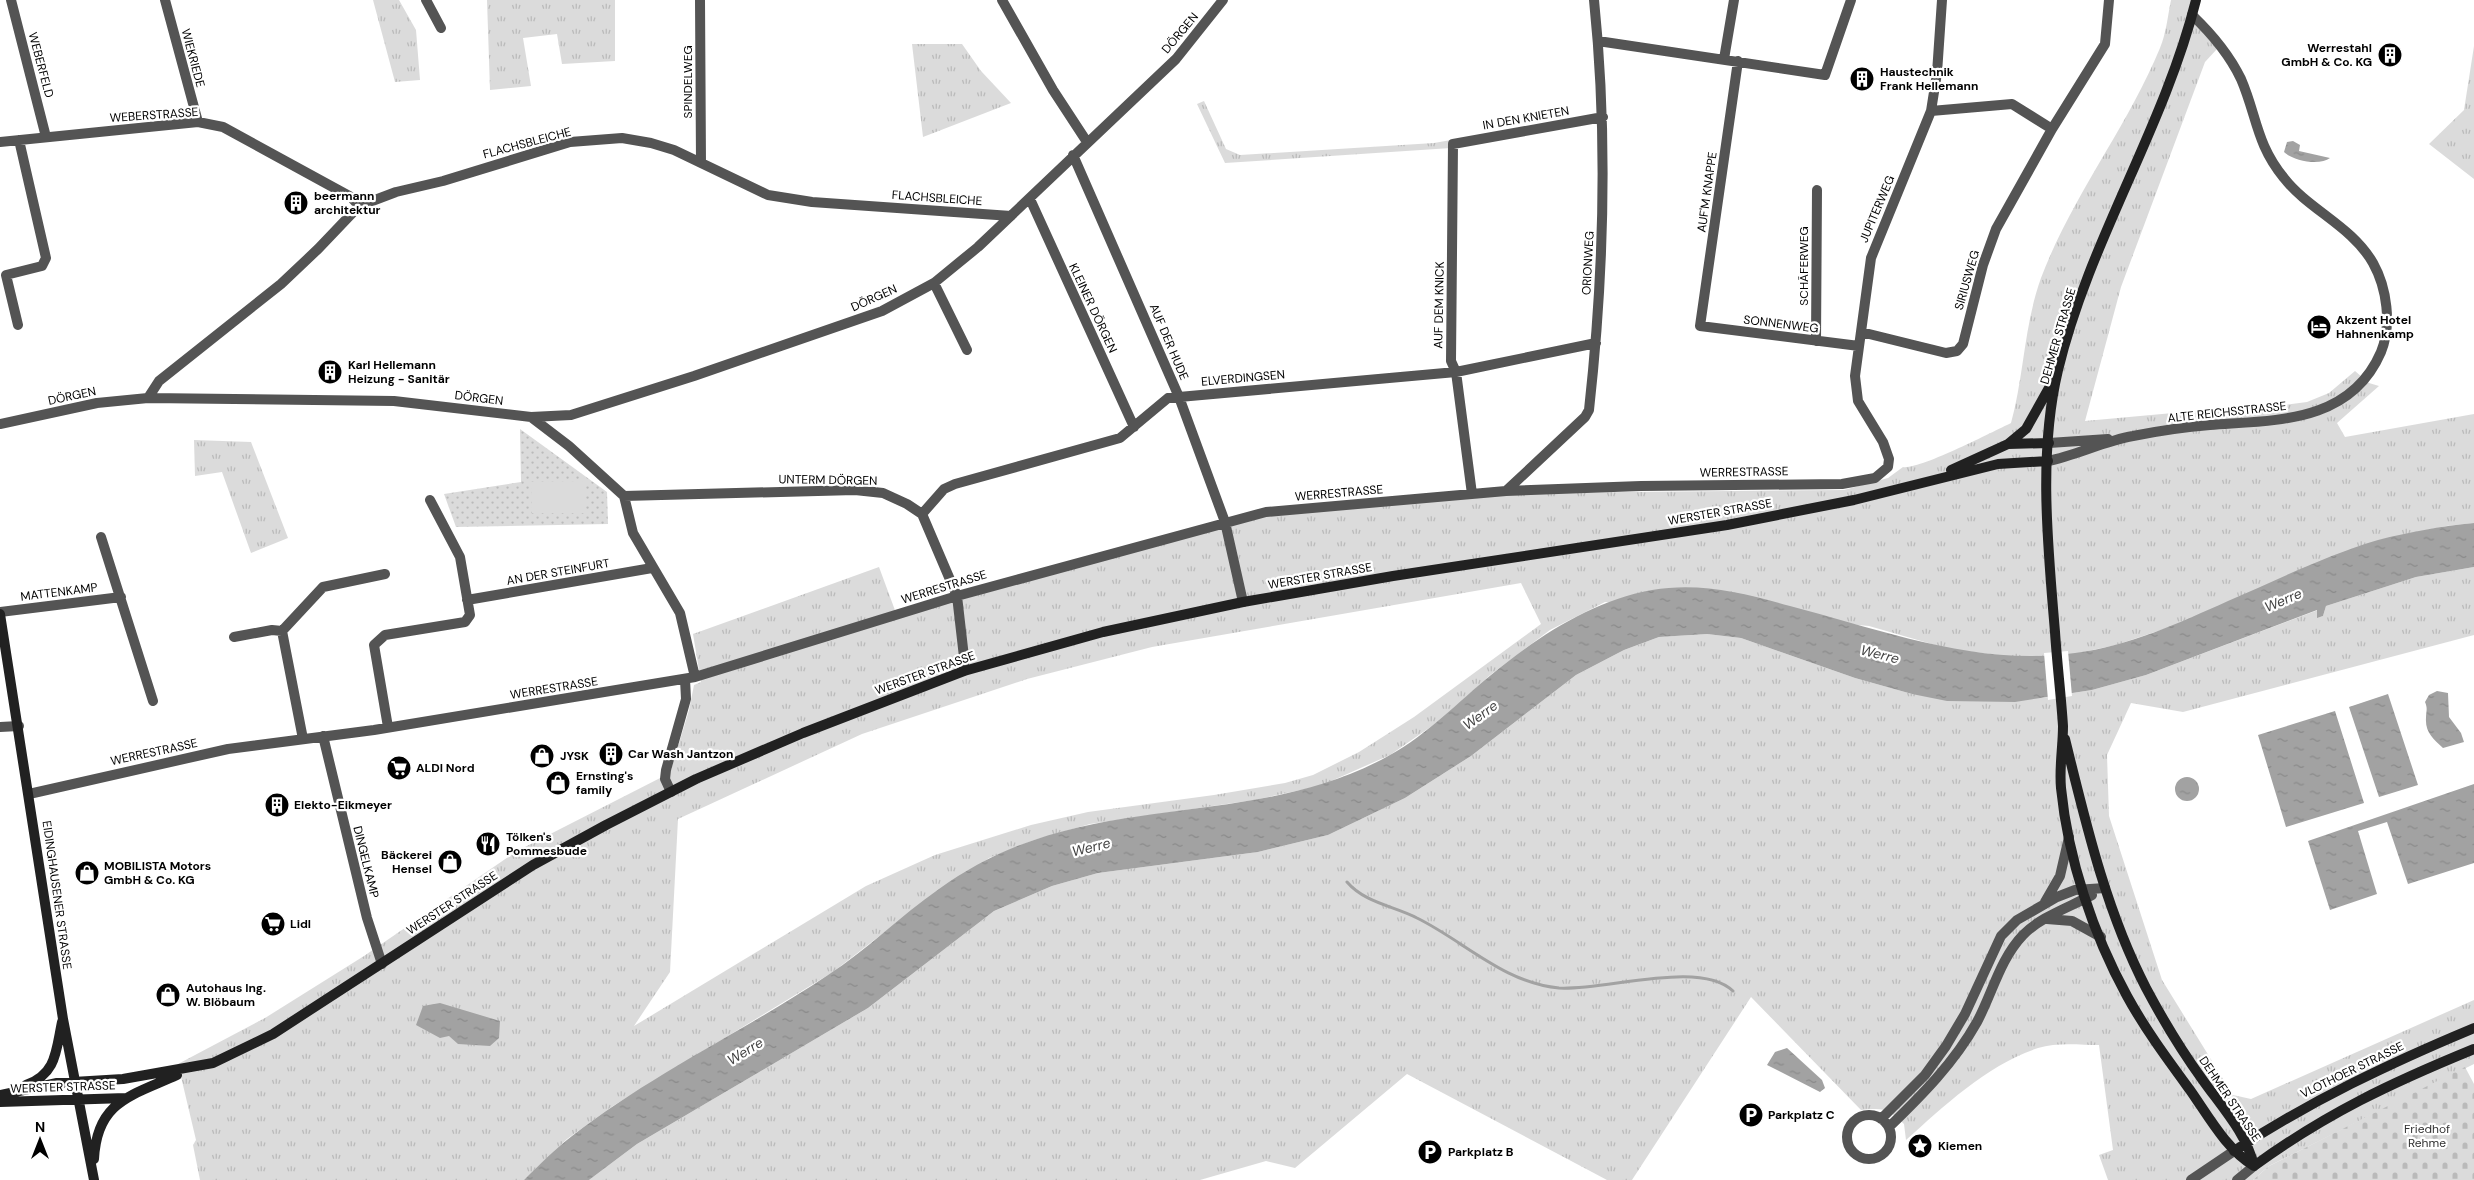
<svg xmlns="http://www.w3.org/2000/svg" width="2474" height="1180" font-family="'DM Sans',sans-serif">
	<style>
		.grass { fill: url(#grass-tufts); fill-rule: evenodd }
		.cemetery { fill: url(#cemetery-stones) }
		.park { fill: url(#park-dots) }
		.pitch { fill: #dbdbdb }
		.water { fill: url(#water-ripples) }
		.pier { fill: #fff }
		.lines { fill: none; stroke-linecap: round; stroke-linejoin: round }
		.stream { stroke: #a2a2a2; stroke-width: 3 }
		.street { stroke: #545454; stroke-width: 10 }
		.secondary { stroke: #212121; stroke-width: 10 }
		.labels { text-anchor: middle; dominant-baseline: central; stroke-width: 4.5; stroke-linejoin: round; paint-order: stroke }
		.street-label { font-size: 12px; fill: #000; stroke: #fff }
		.poi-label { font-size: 12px; font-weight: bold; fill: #000; stroke: #fff; text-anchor: start }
		.park-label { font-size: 12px; fill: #323232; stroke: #fff }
		.water-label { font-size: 14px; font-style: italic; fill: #434343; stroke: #fff }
	</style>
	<defs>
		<pattern id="grass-tufts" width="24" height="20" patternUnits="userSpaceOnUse" patternTransform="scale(1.25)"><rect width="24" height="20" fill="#dbdbdb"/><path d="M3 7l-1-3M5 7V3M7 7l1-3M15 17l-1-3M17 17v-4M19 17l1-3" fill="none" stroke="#bababa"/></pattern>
		<pattern id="cemetery-stones" width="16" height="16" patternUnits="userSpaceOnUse" patternTransform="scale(1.25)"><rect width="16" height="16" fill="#dbdbdb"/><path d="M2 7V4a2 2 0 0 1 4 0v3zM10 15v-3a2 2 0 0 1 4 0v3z" fill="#bababa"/></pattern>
		<pattern id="park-dots" width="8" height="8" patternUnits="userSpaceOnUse" patternTransform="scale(1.25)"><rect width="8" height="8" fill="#dbdbdb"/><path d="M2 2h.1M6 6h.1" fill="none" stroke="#bababa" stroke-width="1.8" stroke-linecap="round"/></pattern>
		<pattern id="water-ripples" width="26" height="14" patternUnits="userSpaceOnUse" patternTransform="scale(1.25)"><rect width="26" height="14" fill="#a2a2a2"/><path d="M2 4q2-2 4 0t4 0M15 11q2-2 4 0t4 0" fill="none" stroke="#8a8a8a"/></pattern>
	</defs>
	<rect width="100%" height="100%" fill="#fff"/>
	<path class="grass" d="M 373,0 L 399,0 L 416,30 L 420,80 L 395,82 Z
		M 487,0 L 615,0 L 615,61 L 562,64 L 557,34 L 523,38 L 531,86 L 490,90 Z
		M 2171,0 L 2191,0 L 2217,49 L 2205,62 L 2121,287 L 2085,421 L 2184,412 L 2269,407 L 2307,402 L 2329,393 L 2355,371 L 2369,383 L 2379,386 L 2337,423 L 2345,437 L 2474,414 L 2474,523 L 2446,526 L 2380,540 L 2335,556 L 2173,626 L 2116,645 L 2074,654 L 2015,657 L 1949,649 L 1869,626 L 1605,602 L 1550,630 L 1489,676 L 1442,719 L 1390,755 L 1320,786 L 1254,800 L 1090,824 L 1034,840 L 989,858 L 882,934 L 833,972 L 613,1106 L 567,1139 L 524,1180 L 200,1180 L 193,1145 L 196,1140 L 178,1064 L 265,1018 L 364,956 L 517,851 L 668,774 L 671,770 L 689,710 L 694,685 L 701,682 L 693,634 L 879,567 L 896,613 L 1266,514 L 1516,493 L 1844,490 L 1888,478 L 1903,467 C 1919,470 1992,432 2011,423 C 2024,376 2024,325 2041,278 C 2072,196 2127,128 2160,48 C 2166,34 2168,15 2171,0 ZM 1521,583 L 1541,624 L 1414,717 L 1359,752 L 1313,775 L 1285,783 L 1214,795 L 1088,812 L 1031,825 L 935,855 L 866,886 L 634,1026 L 670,972 L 678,819 L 862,734 L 1027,679 L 1152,647 Z
		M 912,44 L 962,44 L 981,71 L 1011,103 L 923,137 Z
		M 2474,46 L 2474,179 L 2429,144 L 2464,110 Z
		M 1204,101 L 1226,149 L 1240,155 L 1434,143 L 1451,140 L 1451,148 L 1225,163 L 1197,104 Z
		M 194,440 L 251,442 L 288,538 L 251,553 L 222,472 L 195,476 Z
		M 2474,567 L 2474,635 L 2183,712 L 2131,703 L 2107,755 L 2109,816 L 2162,980 L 2233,1095 L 2251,1099 L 2474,1000 L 2474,1064 L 2269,1166 L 2253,1180 L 2108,1180 L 2099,1155 L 2113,1150 L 2099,1045 C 2080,1045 2057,1042 2038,1048 C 1987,1065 1945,1105 1906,1140 L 1904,1124 C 1887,1108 1884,1108 1861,1110 L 1751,997 L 1632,1180 L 1607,1180 L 1407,1074 L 1295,1168 L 1266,1161 L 1200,1180 L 589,1180 L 637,1144 L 868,1008 L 994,911 L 1052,886 L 1098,873 L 1258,852 L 1328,835 L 1405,798 L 1471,756 L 1576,675 L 1624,650 L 1659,637 L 1707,634 L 1741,638 L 1855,678 L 1912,694 L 2041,698 L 2092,690 L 2146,675 L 2318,610 L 2317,618 L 2323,616 L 2326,606 L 2416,577 Z"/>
	<path class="cemetery" d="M 2465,1067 L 2474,1084 L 2474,1180 L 2253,1180 L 2269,1166 Z"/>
	<path class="park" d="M 520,429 L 607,492 L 608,524 L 456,527 L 444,494 L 521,482 Z"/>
	<path class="pitch" d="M 585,481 L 585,513 L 532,513 L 531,482 Z"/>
	<path class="water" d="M 2293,141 L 2300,145 L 2299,151 L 2330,158 C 2320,166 2293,161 2284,152 L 2287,142 Z
		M 2474,523 L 2474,567 L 2416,577 L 2326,606 L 2323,616 L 2317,618 L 2317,610 L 2146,675 L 2092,690 L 2015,702 L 1947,701 L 1912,694 L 1855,678 L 1741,638 L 1707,634 L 1659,637 L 1624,650 L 1576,675 L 1471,756 L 1405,798 L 1328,835 L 1258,852 L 1098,873 L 1052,886 L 994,911 L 868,1008 L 637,1144 L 589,1180 L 524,1180 C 539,1165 555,1149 572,1136 C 652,1074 744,1031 828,975 C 867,950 900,916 939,889 C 968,868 1001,851 1034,840 C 1151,800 1278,818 1390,755 C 1428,734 1458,702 1491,675 C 1539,636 1591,601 1652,590 C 1700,582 1744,593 1790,606 C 1883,630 1977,667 2075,653 C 2129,646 2179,623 2228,601 C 2277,580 2327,555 2378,540 C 2409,532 2442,526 2474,523 Z
		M 2437,691 L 2448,693 L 2449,717 L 2461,733 L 2464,742 L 2443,748 C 2433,739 2425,732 2426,718 C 2426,711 2428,709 2425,702 L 2429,695 Z
		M 2388,694 L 2418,785 L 2379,797 L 2349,707 Z
		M 2335,711 L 2364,803 L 2286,827 L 2258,735 Z
		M2175 789a12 12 0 1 1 24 0a12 12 0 1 1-24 0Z
		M 2474,784 L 2474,863 L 2408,884 L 2387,822 L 2358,831 L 2377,894 L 2330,910 L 2308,841 Z
		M 440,1003 L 500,1021 L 499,1038 L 490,1046 L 458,1044 L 449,1036 L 440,1038 L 416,1025 L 423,1006 Z
		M 1787,1048 L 1822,1080 L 1825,1088 L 1820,1092 L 1767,1065 L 1775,1052 Z"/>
	<path class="pier" d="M 2068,651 L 2072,696 L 2048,700 L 2044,653 Z"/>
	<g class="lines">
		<path class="stream" d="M 1347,882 C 1365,903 1394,906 1417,918 C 1464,941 1504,983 1559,988 C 1604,991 1700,959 1733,991"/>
		<path class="street" d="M 11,0 L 46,137
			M 165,0 L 198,122
			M 426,0 L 441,28
			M 700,0 L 701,163
			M 1002,0 L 1053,90 L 1087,142
			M 1598,41 L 1825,75 L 1851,0
			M 1724,59 L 1734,0
			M 1738,61 L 1700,326 L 1859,346
			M 1931,111 L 2012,104 L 2052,129
			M 0,142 L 198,122 L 223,127 L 351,197 L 359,206
			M 1073,155 L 1179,397 L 1225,522 L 1243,602
			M 1030,199 L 1134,427
			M 934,283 L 967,350
			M 18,325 L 6,275 L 42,266 L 46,258 L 19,140
			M 1861,332 L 1946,353 L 1957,351 L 1963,344 L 1983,265 L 1996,229 L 2052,129 L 2105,44 L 2109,0
			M 1816,341 L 1817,190
			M 148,398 L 159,381 L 281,284 L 318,249 L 359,206 L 396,192 L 443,181 L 570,142 L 622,138 L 651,143 L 674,150 L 768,195 L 812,202 L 1011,216
			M 531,417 L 569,446 L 624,496 L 633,533 L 680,613 L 695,677
			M 0,424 L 97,403 L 148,398 L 394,401 L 531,417 L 571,415 L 694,376 L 882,311 L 934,283 L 978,247 L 1176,59 L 1223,0
			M 2049,443 L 2108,439
			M 2048,461 C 2077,455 2104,441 2133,436 C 2158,431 2185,427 2210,425 C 2274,420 2350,424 2381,352 C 2392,325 2387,288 2373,263 C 2352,226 2309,210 2284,178 C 2256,144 2257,116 2241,79 C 2229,54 2212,34 2192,15
			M 1506,491 L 1585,417 L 1589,410 C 1604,274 1608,136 1594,0
			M 1472,494 L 1456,372 L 1451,361 L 1453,144 L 1603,117
			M 624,496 L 855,490 L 883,493 L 907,504 L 922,514 L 957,596 L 964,657 L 964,671
			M 922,514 L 944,489 L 955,484 L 1120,438 L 1168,398 L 1456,372 L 1596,343
			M 101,537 L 153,701
			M 467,600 L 652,568
			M 0,612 L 121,597
			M 234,637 L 272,630 L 282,631
			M 0,727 L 19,726
			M 388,727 L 374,645 L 385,635 L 465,622 L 470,615 L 460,557 L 430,500
			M 323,736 L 367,918 L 382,964
			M 303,739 L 282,631 L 323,587 L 385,574
			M 671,792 L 665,779 L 666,770 L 686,699 L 685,679
			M 29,794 L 228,749 L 374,730 L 695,677 L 957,596 L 1266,512 L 1506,491 L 1641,486 L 1842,484 L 1875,478 L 1888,467 L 1889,459 L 1883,442 L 1858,401 L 1855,376 L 1871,258 L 1931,111 L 1937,73 L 1942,0
			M 2045,902 L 2060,876 L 2069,837
			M 2047,919 L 2072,921 L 2101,937
			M1847 1137a22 22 0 1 1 44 0a22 22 0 1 1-44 0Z
			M 1881,1119 L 1925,1075 L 1946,1046 L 1965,1014 L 2001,936 L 2017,920 L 2057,897 L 2075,890 L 2105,888
			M 1889,1127 C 1922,1095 1954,1063 1977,1022 C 1992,994 2000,959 2023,935 C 2040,917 2070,907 2092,895
			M 2191,1180 L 2234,1151
			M 2237,1180 L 2254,1166"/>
		<path class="secondary" d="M 2196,0 C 2164,128 2089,241 2058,370 C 2038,454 2048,547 2055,632 C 2057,663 2061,695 2063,726 C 2063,747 2059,767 2061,788 C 2068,859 2093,934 2127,996 C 2145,1029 2168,1060 2190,1090 C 2209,1117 2226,1149 2254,1166
			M 2008,444 L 2026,429 L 2054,379
			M 1951,470 L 2008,444 L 2049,443
			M 0,614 L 63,1019 L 94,1180
			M 2065,739 C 2086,824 2106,911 2146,988 C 2163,1020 2181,1050 2202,1079 C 2221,1106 2247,1134 2254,1166
			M 26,1085 C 57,1074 56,1050 62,1022
			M 0,1095 L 57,1083 L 123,1079 L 213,1063 L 273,1034 L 533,865 L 606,825 L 696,779 L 803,733 L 964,671 L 1103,632 L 1243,602 L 1393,576 L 1727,525 L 1854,500 L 1998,464 L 2048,461
			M 0,1102 L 126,1098
			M 2234,1151 C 2310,1101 2390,1063 2474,1028
			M 94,1159 C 97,1101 131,1096 177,1075
			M 2254,1166 C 2327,1113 2391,1083 2474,1049"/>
	</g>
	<defs>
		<symbol id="building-disc" viewBox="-11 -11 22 22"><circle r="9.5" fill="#000" stroke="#fff"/><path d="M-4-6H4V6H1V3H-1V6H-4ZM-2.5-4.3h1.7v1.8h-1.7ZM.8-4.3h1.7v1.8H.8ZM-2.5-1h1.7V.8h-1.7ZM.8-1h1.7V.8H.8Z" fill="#fff"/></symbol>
		<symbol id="hotel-disc" viewBox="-11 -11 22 22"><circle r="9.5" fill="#000" stroke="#fff"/><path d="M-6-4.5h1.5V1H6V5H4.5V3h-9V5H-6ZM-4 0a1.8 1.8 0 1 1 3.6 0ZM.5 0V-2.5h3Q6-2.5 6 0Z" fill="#fff"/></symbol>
		<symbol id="shop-disc" viewBox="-11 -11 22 22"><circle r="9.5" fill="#000" stroke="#fff"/><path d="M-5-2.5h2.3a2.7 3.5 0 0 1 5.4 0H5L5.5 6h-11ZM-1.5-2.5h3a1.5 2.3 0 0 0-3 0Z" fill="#fff"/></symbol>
		<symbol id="supermarket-disc" viewBox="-11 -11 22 22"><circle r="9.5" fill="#000" stroke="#fff"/><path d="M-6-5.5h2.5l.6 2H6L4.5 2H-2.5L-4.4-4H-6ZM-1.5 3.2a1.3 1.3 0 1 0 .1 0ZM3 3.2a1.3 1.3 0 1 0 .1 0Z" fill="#fff"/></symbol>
		<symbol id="restaurant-disc" viewBox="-11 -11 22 22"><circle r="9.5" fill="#000" stroke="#fff"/><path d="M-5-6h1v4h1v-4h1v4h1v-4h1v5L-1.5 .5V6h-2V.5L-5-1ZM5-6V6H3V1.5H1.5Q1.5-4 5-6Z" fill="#fff"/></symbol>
		<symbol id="parking-disc" viewBox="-11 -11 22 22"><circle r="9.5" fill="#000" stroke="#fff"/><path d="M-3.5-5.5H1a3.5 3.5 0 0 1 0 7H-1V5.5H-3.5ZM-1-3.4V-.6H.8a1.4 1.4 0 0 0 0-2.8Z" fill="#fff"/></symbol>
		<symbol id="sight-disc" viewBox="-11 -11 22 22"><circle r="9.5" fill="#000" stroke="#fff"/><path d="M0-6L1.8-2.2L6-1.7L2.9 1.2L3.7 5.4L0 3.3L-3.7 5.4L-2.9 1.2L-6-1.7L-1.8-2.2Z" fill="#fff"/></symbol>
	</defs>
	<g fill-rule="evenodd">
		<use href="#building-disc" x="2376" y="41" width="28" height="28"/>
		<use href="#building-disc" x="1848" y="65" width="28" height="28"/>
		<use href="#building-disc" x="282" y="189" width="28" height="28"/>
		<use href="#hotel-disc" x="2305" y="313" width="28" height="28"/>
		<use href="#building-disc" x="316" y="358" width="28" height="28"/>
		<use href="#building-disc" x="597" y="740" width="28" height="28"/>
		<use href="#shop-disc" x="528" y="742" width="28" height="28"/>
		<use href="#supermarket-disc" x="385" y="754" width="28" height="28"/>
		<use href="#shop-disc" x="544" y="769" width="28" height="28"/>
		<use href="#building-disc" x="263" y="791" width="28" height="28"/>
		<use href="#restaurant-disc" x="474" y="830" width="28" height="28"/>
		<use href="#shop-disc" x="436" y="848" width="28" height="28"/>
		<use href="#shop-disc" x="73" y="859" width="28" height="28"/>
		<use href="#supermarket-disc" x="259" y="910" width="28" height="28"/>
		<use href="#shop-disc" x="154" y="981" width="28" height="28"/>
		<use href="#parking-disc" x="1737" y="1101" width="28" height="28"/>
		<use href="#sight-disc" x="1906" y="1132" width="28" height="28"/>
		<use href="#parking-disc" x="1416" y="1138" width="28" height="28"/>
	</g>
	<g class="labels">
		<g class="street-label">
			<text transform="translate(1180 33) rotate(-50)">DÖRGEN</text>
			<text transform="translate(193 58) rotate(75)">WIEKRIEDE</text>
			<text transform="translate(41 65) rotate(75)">WEBERFELD</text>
			<text transform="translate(688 82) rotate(-90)">SPINDELWEG</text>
			<text transform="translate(154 115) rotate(-4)">WEBERSTRASSE</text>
			<text transform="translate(1526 118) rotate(-10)">IN DEN KNIETEN</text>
			<text transform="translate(527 143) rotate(-15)">FLACHSBLEICHE</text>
			<text transform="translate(1707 192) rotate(-82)">AUF'M KNAPPE</text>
			<text transform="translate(937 198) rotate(4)">FLACHSBLEICHE</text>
			<text transform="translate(1877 209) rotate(-67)">JUPITERWEG</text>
			<text transform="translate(1588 263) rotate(-87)">ORIONWEG</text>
			<text transform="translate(1804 266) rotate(-90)">SCHÄFERWEG</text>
			<text transform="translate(1967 280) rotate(-74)">SIRIUSWEG</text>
			<text transform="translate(874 298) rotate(-24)">DÖRGEN</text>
			<text transform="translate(1439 305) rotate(-89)">AUF DEM KNICK</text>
			<text transform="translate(1093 308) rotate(65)">KLEINER DÖRGEN</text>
			<text transform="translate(1781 324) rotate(7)">SONNENWEG</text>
			<text transform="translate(2058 336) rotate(-74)">DEHMER STRASSE</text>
			<text transform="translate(1169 342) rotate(67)">AUF DER HUDE</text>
			<text transform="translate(1243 378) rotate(-5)">ELVERDINGSEN</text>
			<text transform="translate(72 396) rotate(-12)">DÖRGEN</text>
			<text transform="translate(479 398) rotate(7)">DÖRGEN</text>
			<text transform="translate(2227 412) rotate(-6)">ALTE REICHSSTRASSE</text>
			<text transform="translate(1744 472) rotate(-1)">WERRESTRASSE</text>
			<text transform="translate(828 480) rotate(1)">UNTERM DÖRGEN</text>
			<text transform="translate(1339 493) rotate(-5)">WERRESTRASSE</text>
			<text transform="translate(1720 512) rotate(-10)">WERSTER STRASSE</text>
			<text transform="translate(558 572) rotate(-10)">AN DER STEINFURT</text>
			<text transform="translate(1320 576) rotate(-10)">WERSTER STRASSE</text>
			<text transform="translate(944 587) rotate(-17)">WERRESTRASSE</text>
			<text transform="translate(59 592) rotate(-7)">MATTENKAMP</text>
			<text transform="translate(925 673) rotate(-20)">WERSTER STRASSE</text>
			<text transform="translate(554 688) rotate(-9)">WERRESTRASSE</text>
			<text transform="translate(154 752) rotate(-12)">WERRESTRASSE</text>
			<text transform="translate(366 862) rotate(76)">DINGELKAMP</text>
			<text transform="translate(57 895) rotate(82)">EIDINGHAUSENER STRASSE</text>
			<text transform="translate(452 903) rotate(-33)">WERSTER STRASSE</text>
			<text transform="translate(2352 1070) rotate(-26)">VLOTHOER STRASSE</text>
			<text transform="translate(63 1087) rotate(-2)">WERSTER STRASSE</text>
			<text transform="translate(2230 1099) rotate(56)">DEHMER STRASSE</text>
		</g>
		<g class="poi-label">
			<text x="2372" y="48" text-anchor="end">Werrestahl<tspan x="2372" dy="14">GmbH &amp; Co. KG</tspan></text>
			<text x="1880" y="72">Haustechnik<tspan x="1880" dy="14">Frank Hellemann</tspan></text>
			<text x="314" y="196">beermann<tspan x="314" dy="14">architektur</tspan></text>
			<text x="2336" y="320">Akzent Hotel<tspan x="2336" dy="14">Hahnenkamp</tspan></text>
			<text x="348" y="365">Karl Hellemann<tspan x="348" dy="14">Heizung - Sanitär</tspan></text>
			<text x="628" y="754">Car Wash Jantzon</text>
			<text x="560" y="756">JYSK</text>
			<text x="416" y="768">ALDI Nord</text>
			<text x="576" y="776">Ernsting's<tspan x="576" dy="14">family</tspan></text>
			<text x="294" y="805">Elekto-Eikmeyer</text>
			<text x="506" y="837">Tölken's<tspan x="506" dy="14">Pommesbude</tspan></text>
			<text x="432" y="855" text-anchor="end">Bäckerei<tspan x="432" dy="14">Hensel</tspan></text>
			<text x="104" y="866">MOBILISTA Motors<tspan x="104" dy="14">GmbH &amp; Co. KG</tspan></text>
			<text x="290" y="924">Lidl</text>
			<text x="186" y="988">Autohaus Ing.<tspan x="186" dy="14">W. Blöbaum</tspan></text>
			<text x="1768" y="1115">Parkplatz C</text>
			<text x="1938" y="1146">Kiemen</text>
			<text x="1448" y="1152">Parkplatz B</text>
		</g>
		<g class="park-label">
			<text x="2427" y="1129">Friedhof<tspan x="2427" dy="14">Rehme</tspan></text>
		</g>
		<g class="water-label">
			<text transform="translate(2283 600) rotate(-23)">Werre</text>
			<text transform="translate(1880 654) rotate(14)">Werre</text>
			<text transform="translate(1480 715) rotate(-36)">Werre</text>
			<text transform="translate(1091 847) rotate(-14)">Werre</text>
			<text transform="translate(745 1051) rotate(-32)">Werre</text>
		</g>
	</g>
	<g transform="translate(40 1140)" stroke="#ffffff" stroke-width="4" paint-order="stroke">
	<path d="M0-4L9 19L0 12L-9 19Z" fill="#000000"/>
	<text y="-8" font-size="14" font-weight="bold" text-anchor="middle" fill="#000000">N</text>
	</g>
</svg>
